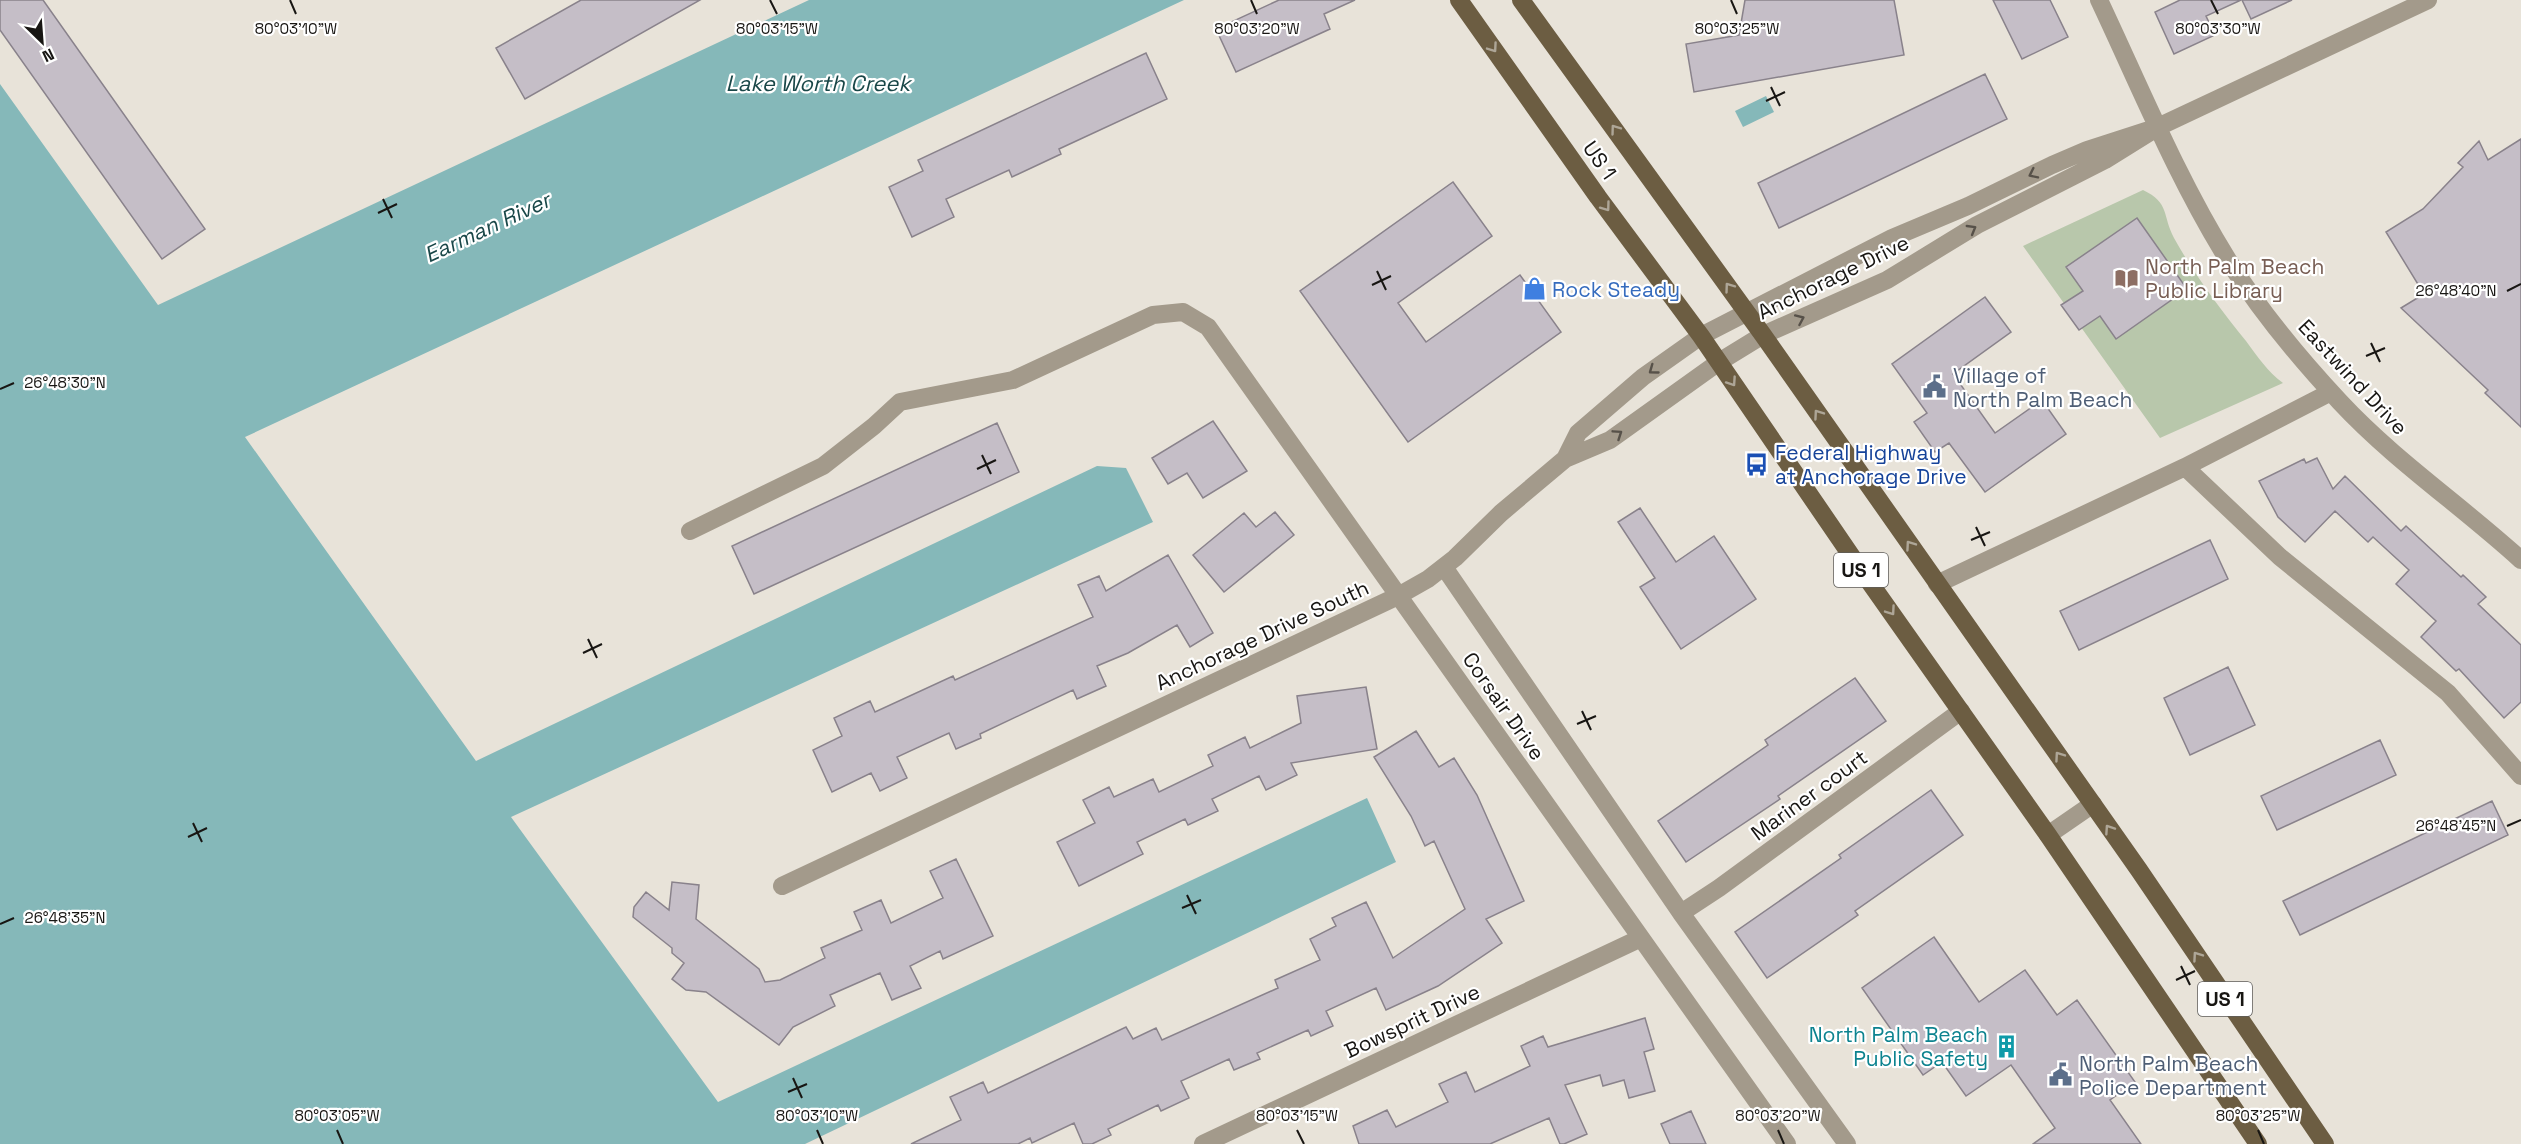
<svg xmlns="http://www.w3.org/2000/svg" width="2521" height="1144" font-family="'Space Grotesk',sans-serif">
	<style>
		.green { fill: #b8c7ab }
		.water { fill: #85b8b9 }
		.building { fill: #c5bec7; stroke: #89828b; stroke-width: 1.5 }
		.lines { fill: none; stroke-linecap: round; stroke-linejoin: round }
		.street { stroke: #a39a8b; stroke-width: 18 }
		.primary { stroke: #6c5d42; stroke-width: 18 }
		.oneway { stroke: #aea697 }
		.oneway2 { stroke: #575149 }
		.ticks { fill: none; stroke: #181613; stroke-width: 2 }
		.labels { text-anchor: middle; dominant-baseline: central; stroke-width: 4.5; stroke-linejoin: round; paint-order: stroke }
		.shield { fill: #fff; stroke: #5d5c5a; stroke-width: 1.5 }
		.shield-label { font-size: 20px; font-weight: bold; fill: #181613 }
		.street-label { font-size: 21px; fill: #181613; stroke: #fff }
		.education-label { font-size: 21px; fill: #785e54; stroke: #fff; text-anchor: start }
		.shop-label { font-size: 21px; fill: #366cbe; stroke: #fff; text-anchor: start }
		.service-label { font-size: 21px; fill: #4e5e75; stroke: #fff; text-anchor: start }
		.transit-label { font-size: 21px; fill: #164399; stroke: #fff; text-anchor: start }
		.culture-label { font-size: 21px; fill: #0d838f; stroke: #fff; text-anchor: end }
		.water-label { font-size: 22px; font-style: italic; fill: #194748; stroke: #fff }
		.ticks-label { font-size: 15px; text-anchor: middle; fill: #181613; stroke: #fff; stroke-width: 4.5; stroke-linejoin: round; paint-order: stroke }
	</style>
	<rect width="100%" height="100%" fill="#e8e3d9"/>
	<path class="green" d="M 2143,190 C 2170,203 2162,215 2174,238 C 2194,274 2220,309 2246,341 C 2258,357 2267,371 2283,383 L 2160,438 L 2023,246 Z"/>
	<path class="water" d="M 809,0 L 1184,0 L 245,437 L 476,761 L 1097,466 L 1126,468 L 1153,522 L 511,817 L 718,1102 L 1367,798 L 1396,862 L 805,1144 L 0,1144 L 0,84 L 158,305 Z
		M 1766,96 L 1774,112 L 1743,127 L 1735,111 Z"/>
	<path class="building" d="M 0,0 L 43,0 L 205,229 L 162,259 L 0,30 Z
		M 581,0 L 700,0 L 525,99 L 496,48 Z
		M 1279,0 L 1355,0 L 1324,14 L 1330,29 L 1236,72 L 1216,29 Z
		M 1745,0 L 1894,0 L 1904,55 L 1694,92 L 1686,44 L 1739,35 Z
		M 1993,0 L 2050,0 L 2068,37 L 2022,59 Z
		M 2180,0 L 2241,0 L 2206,16 L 2215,35 L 2174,54 L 2155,12 Z
		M 2242,0 L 2292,0 L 2251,19 Z
		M 1146,53 L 1167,99 L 1059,149 L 1061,154 L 1012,177 L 1009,170 L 946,199 L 954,217 L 912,237 L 889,187 L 923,171 L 918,160 Z
		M 1985,74 L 2007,119 L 1779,228 L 1758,183 Z
		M 2521,139 L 2521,427 L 2485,393 L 2488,390 L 2401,308 L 2424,294 L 2386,232 L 2423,209 L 2463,167 L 2458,163 L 2479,141 L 2488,160 Z
		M 1453,182 L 1492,236 L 1398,303 L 1426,342 L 1520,275 L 1561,332 L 1408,442 L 1300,291 Z
		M 2137,218 L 2187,289 L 2116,339 L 2100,316 L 2079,330 L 2061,305 L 2083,291 L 2066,267 Z
		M 1985,297 L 2011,332 L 1953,374 L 1995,433 L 2042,400 L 2066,434 L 1985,492 L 1949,443 L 1935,452 L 1914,422 L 1927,413 L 1892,364 Z
		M 1213,421 L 1247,471 L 1203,498 L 1187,473 L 1168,484 L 1152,458 Z
		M 997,423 L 1019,472 L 754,594 L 732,546 Z
		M 2317,458 L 2333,489 L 2345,476 L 2401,531 L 2406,526 L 2461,577 L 2463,575 L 2486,597 L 2478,604 L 2521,645 L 2521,702 L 2504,718 L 2459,669 L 2456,671 L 2421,637 L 2436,621 L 2396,584 L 2409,570 L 2373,537 L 2368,542 L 2335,511 L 2305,542 L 2278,517 L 2259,481 L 2304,459 L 2306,463 Z
		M 1640,508 L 1676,562 L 1714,536 L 1756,599 L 1681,649 L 1640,587 L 1655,578 L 1618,522 Z
		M 1275,512 L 1294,535 L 1224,592 L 1193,555 L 1244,513 L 1256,527 Z
		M 2210,540 L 2228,579 L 2079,650 L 2060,611 Z
		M 1168,555 L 1213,633 L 1190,647 L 1177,625 L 1128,653 L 1097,666 L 1106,686 L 1077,699 L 1073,690 L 980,734 L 981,738 L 956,749 L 949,733 L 897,757 L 907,778 L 880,791 L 871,773 L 832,792 L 813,750 L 842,736 L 834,718 L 870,701 L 875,712 L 953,676 L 955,680 L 1093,617 L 1078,585 L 1099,576 L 1106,591 Z
		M 2228,667 L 2255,725 L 2190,755 L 2164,698 Z
		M 1855,678 L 1886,721 L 1778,796 L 1780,799 L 1686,862 L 1658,821 L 1768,745 L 1765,740 Z
		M 1366,687 L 1377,749 L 1291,763 L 1297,775 L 1266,790 L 1259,776 L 1212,799 L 1218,811 L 1188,825 L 1185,819 L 1137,842 L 1143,854 L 1079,886 L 1057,842 L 1095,823 L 1083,800 L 1109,787 L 1114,797 L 1153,779 L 1159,792 L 1213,766 L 1208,755 L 1245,737 L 1250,748 L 1301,723 L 1297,696 Z
		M 1416,731 L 1439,767 L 1454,758 L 1477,795 L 1524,901 L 1486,919 L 1502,943 L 1438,986 L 1386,1010 L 1376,988 L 1326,1011 L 1333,1026 L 1311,1036 L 1308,1030 L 1257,1053 L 1260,1059 L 1234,1070 L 1229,1059 L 1181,1081 L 1189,1098 L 1161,1111 L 1158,1105 L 1108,1129 L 1111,1135 L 1092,1144 L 1083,1144 L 1074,1123 L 1032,1143 L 1030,1138 L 1018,1144 L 911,1144 L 961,1120 L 950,1097 L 983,1082 L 988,1093 L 1126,1027 L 1133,1039 L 1156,1028 L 1162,1040 L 1278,988 L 1275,980 L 1320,960 L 1310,939 L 1336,926 L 1332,918 L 1366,902 L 1393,958 L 1465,909 L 1434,841 L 1425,846 L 1411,816 L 1374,757 Z
		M 2380,740 L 2396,775 L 2277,830 L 2261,796 Z
		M 1931,790 L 1963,835 L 1855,911 L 1858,915 L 1767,978 L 1735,932 L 1841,858 L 1839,855 Z
		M 2492,801 L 2508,835 L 2300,935 L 2283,901 Z
		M 956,859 L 993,936 L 943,959 L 940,951 L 910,966 L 921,988 L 892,1000 L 880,973 L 830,995 L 835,1006 L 793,1027 L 779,1045 L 706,992 L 686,990 L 672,979 L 684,963 L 672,953 L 672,948 L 633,917 L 634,907 L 646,892 L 669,910 L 672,882 L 699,885 L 696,919 L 759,969 L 765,982 L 780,980 L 825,958 L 821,948 L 862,930 L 854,912 L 881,900 L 891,923 L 943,898 L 930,871 Z
		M 1934,937 L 1979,1002 L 2025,970 L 2057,1015 L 2077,1000 L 2135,1082 L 2110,1100 L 2141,1144 L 2033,1144 L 2055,1128 L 2011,1065 L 1966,1096 L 1942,1062 L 1923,1075 L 1862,988 Z
		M 1645,1018 L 1654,1049 L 1644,1052 L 1655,1091 L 1629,1098 L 1624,1080 L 1603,1086 L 1600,1075 L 1565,1085 L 1587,1134 L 1564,1144 L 1560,1144 L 1549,1118 L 1490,1144 L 1359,1144 L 1353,1126 L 1387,1110 L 1396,1127 L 1448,1102 L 1439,1084 L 1466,1072 L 1475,1092 L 1530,1066 L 1521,1046 L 1543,1036 L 1548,1047 Z
		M 1691,1111 L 1706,1144 L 1670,1144 L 1661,1124 Z"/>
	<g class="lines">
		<path class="street" d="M 2099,0 C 2140,87 2177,178 2228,260 C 2260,311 2299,358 2340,402 C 2395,461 2462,506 2521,560
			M 1565,459 L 1610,440 L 1719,362 L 1763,335 L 1887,280 L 1977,225 L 2105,160 L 2158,127 L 2428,0
			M 2185,467 L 2280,557 L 2448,693 L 2521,776
			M 690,531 L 823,466 L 874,426 L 900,402 L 1013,380 L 1153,315 L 1183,312 L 1208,327 L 1787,1144
			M 1444,567 L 1681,913 L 1847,1144
			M 1937,584 L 2185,467 L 2331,392
			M 2048,835 L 2093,804
			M 782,886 L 1398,596 L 1428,579 L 1455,558 L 1501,513 L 1565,459 L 1578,433 L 1643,377 L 1701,336 L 1892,238 L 1968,206 L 2052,165 L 2087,150 L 2158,127
			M 1681,913 L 1719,888 L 1961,711
			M 1203,1144 L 1641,938"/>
		<path class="primary" d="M 1459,0 L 1598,197 L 1701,336 L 1861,570 L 2048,835 L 2258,1144
			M 1521,0 L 1763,335 L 2139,870 L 2325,1144"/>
	</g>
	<defs><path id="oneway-chevron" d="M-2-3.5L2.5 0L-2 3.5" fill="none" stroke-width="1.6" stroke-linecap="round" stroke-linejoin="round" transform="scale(1.5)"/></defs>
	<g class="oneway">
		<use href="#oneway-chevron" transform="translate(1493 48) rotate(55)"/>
		<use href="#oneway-chevron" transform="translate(1615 129) rotate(-126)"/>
		<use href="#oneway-chevron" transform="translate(1606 207) rotate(54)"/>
		<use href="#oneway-chevron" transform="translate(1729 287) rotate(-126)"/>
		<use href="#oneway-chevron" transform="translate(1732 382) rotate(56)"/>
		<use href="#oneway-chevron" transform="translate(1818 414) rotate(-125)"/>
		<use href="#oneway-chevron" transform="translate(1910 545) rotate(-125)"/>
		<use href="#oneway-chevron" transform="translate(1891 611) rotate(55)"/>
		<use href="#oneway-chevron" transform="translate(2059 756) rotate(-125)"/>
		<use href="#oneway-chevron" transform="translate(2109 829) rotate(-124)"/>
		<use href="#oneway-chevron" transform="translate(2197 956) rotate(-125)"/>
	</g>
	<g class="oneway2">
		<use href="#oneway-chevron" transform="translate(2033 174) rotate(154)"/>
		<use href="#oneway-chevron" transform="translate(1972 229) rotate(-30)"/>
		<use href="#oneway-chevron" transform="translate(1800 319) rotate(-24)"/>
		<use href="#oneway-chevron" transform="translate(1653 370) rotate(144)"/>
		<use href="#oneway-chevron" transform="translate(1618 434) rotate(-34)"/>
	</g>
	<path class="ticks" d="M 290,0 L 296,14M 770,0 L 777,14M 1251,0 L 1257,14M 1731,0 L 1737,14M 2211,0 L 2218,14M 1771,87 L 1780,106M 1766,101 L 1785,92M 383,199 L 392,218M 378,213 L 397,204M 1377,271 L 1386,290M 1372,285 L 1391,276M 2507,291 L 2521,284M 2371,343 L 2380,362M 2366,356 L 2385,348M 0,389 L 14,383M 982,455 L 991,474M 977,469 L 996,460M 1976,527 L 1985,546M 1971,540 L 1990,532M 588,639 L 597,658M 583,653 L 602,644M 1582,711 L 1591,730M 1577,724 L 1596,716M 193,823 L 202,842M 2507,826 L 2521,820M 188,837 L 207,828M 1187,895 L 1196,914M 1182,908 L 1201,900M 0,924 L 14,918M 2181,966 L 2190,985M 2176,980 L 2195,971M 793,1078 L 802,1098M 788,1092 L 807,1084M 337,1130 L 343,1144M 817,1130 L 823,1144M 1297,1130 L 1304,1144M 1778,1130 L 1784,1144M 2258,1130 L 2264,1144"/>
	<defs>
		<symbol id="library-bare" viewBox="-9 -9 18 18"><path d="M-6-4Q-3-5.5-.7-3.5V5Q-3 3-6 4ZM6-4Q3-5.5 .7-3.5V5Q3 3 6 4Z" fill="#8d6e63" stroke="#fff" stroke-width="2.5" paint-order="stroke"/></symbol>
		<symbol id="shop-bare" viewBox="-9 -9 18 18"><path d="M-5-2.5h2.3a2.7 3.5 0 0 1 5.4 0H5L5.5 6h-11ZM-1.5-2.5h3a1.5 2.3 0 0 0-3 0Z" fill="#3f7fe0" stroke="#fff" stroke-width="2.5" paint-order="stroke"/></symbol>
		<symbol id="civic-bare" viewBox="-9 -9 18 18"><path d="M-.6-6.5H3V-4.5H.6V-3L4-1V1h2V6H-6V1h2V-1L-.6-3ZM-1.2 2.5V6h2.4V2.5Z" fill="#5c6f8a" stroke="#fff" stroke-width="2.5" paint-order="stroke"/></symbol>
		<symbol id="bus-bare" viewBox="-9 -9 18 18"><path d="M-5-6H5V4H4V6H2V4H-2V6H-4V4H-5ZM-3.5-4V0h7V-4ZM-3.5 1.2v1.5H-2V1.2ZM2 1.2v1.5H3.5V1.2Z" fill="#1a4fb4" stroke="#fff" stroke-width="2.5" paint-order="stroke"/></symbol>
		<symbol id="building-bare" viewBox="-9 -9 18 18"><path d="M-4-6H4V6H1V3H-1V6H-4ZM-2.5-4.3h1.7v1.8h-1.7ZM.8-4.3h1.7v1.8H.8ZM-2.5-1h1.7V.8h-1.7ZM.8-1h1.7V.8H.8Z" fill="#0f9aa8" stroke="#fff" stroke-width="2.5" paint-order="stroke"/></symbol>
	</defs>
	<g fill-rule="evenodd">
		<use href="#library-bare" x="2110" y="262" width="33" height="33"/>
		<use href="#shop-bare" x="1518" y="272" width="33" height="33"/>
		<use href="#civic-bare" x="1918" y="370" width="33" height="33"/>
		<use href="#bus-bare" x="1740" y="448" width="33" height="33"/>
		<use href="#building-bare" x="1990" y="1030" width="33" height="33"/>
		<use href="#civic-bare" x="2044" y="1058" width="33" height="33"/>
	</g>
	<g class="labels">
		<g class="shield">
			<rect x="1834" y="553" width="54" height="34" rx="4.5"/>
			<rect x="2198" y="982" width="54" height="34" rx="4.5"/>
		</g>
		<g class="shield-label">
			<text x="1861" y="570">US 1</text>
			<text x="2225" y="999">US 1</text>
		</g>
		<g class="street-label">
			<text transform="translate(1600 160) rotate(55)">US 1</text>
			<text transform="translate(1833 277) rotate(-26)">Anchorage Drive</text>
			<text transform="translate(2353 377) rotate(47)">Eastwind Drive</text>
			<text transform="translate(1262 635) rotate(-25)">Anchorage Drive South</text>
			<text transform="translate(1504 706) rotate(55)">Corsair Drive</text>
			<text transform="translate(1809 795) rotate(-36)">Mariner court</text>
			<text transform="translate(1412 1021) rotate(-25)">Bowsprit Drive</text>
		</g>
		<g class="education-label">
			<text x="2145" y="266">North Palm Beach<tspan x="2145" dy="24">Public Library</tspan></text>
		</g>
		<g class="shop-label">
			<text x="1552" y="289">Rock Steady</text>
		</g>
		<g class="service-label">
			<text x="1953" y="375">Village of<tspan x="1953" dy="24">North Palm Beach</tspan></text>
			<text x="2079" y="1063">North Palm Beach<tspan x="2079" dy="24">Police Department</tspan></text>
		</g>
		<g class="transit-label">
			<text x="1775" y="452">Federal Highway<tspan x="1775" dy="24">at Anchorage Drive</tspan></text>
		</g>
		<g class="culture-label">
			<text x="1988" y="1034">North Palm Beach<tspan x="1988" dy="24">Public Safety</tspan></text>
		</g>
		<g class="water-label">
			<text x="818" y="83">Lake Worth Creek</text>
			<text transform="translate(487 227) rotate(-25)">Earman River</text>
		</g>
	</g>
	<g class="ticks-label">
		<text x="296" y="34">80°03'10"W</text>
		<text x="777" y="34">80°03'15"W</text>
		<text x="1257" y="34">80°03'20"W</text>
		<text x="1737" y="34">80°03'25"W</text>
		<text x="2218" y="34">80°03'30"W</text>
		<text x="2456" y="296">26°48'40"N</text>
		<text x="65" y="388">26°48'30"N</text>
		<text x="2456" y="831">26°48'45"N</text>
		<text x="65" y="923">26°48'35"N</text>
		<text x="337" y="1121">80°03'05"W</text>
		<text x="817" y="1121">80°03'10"W</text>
		<text x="1297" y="1121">80°03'15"W</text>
		<text x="1778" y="1121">80°03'20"W</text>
		<text x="2258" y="1121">80°03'25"W</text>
	</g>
	<g transform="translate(42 42) rotate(155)" stroke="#ffffff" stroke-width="4.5" paint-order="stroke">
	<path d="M0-4.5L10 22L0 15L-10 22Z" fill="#181613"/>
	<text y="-9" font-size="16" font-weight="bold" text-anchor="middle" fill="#181613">N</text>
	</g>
</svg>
